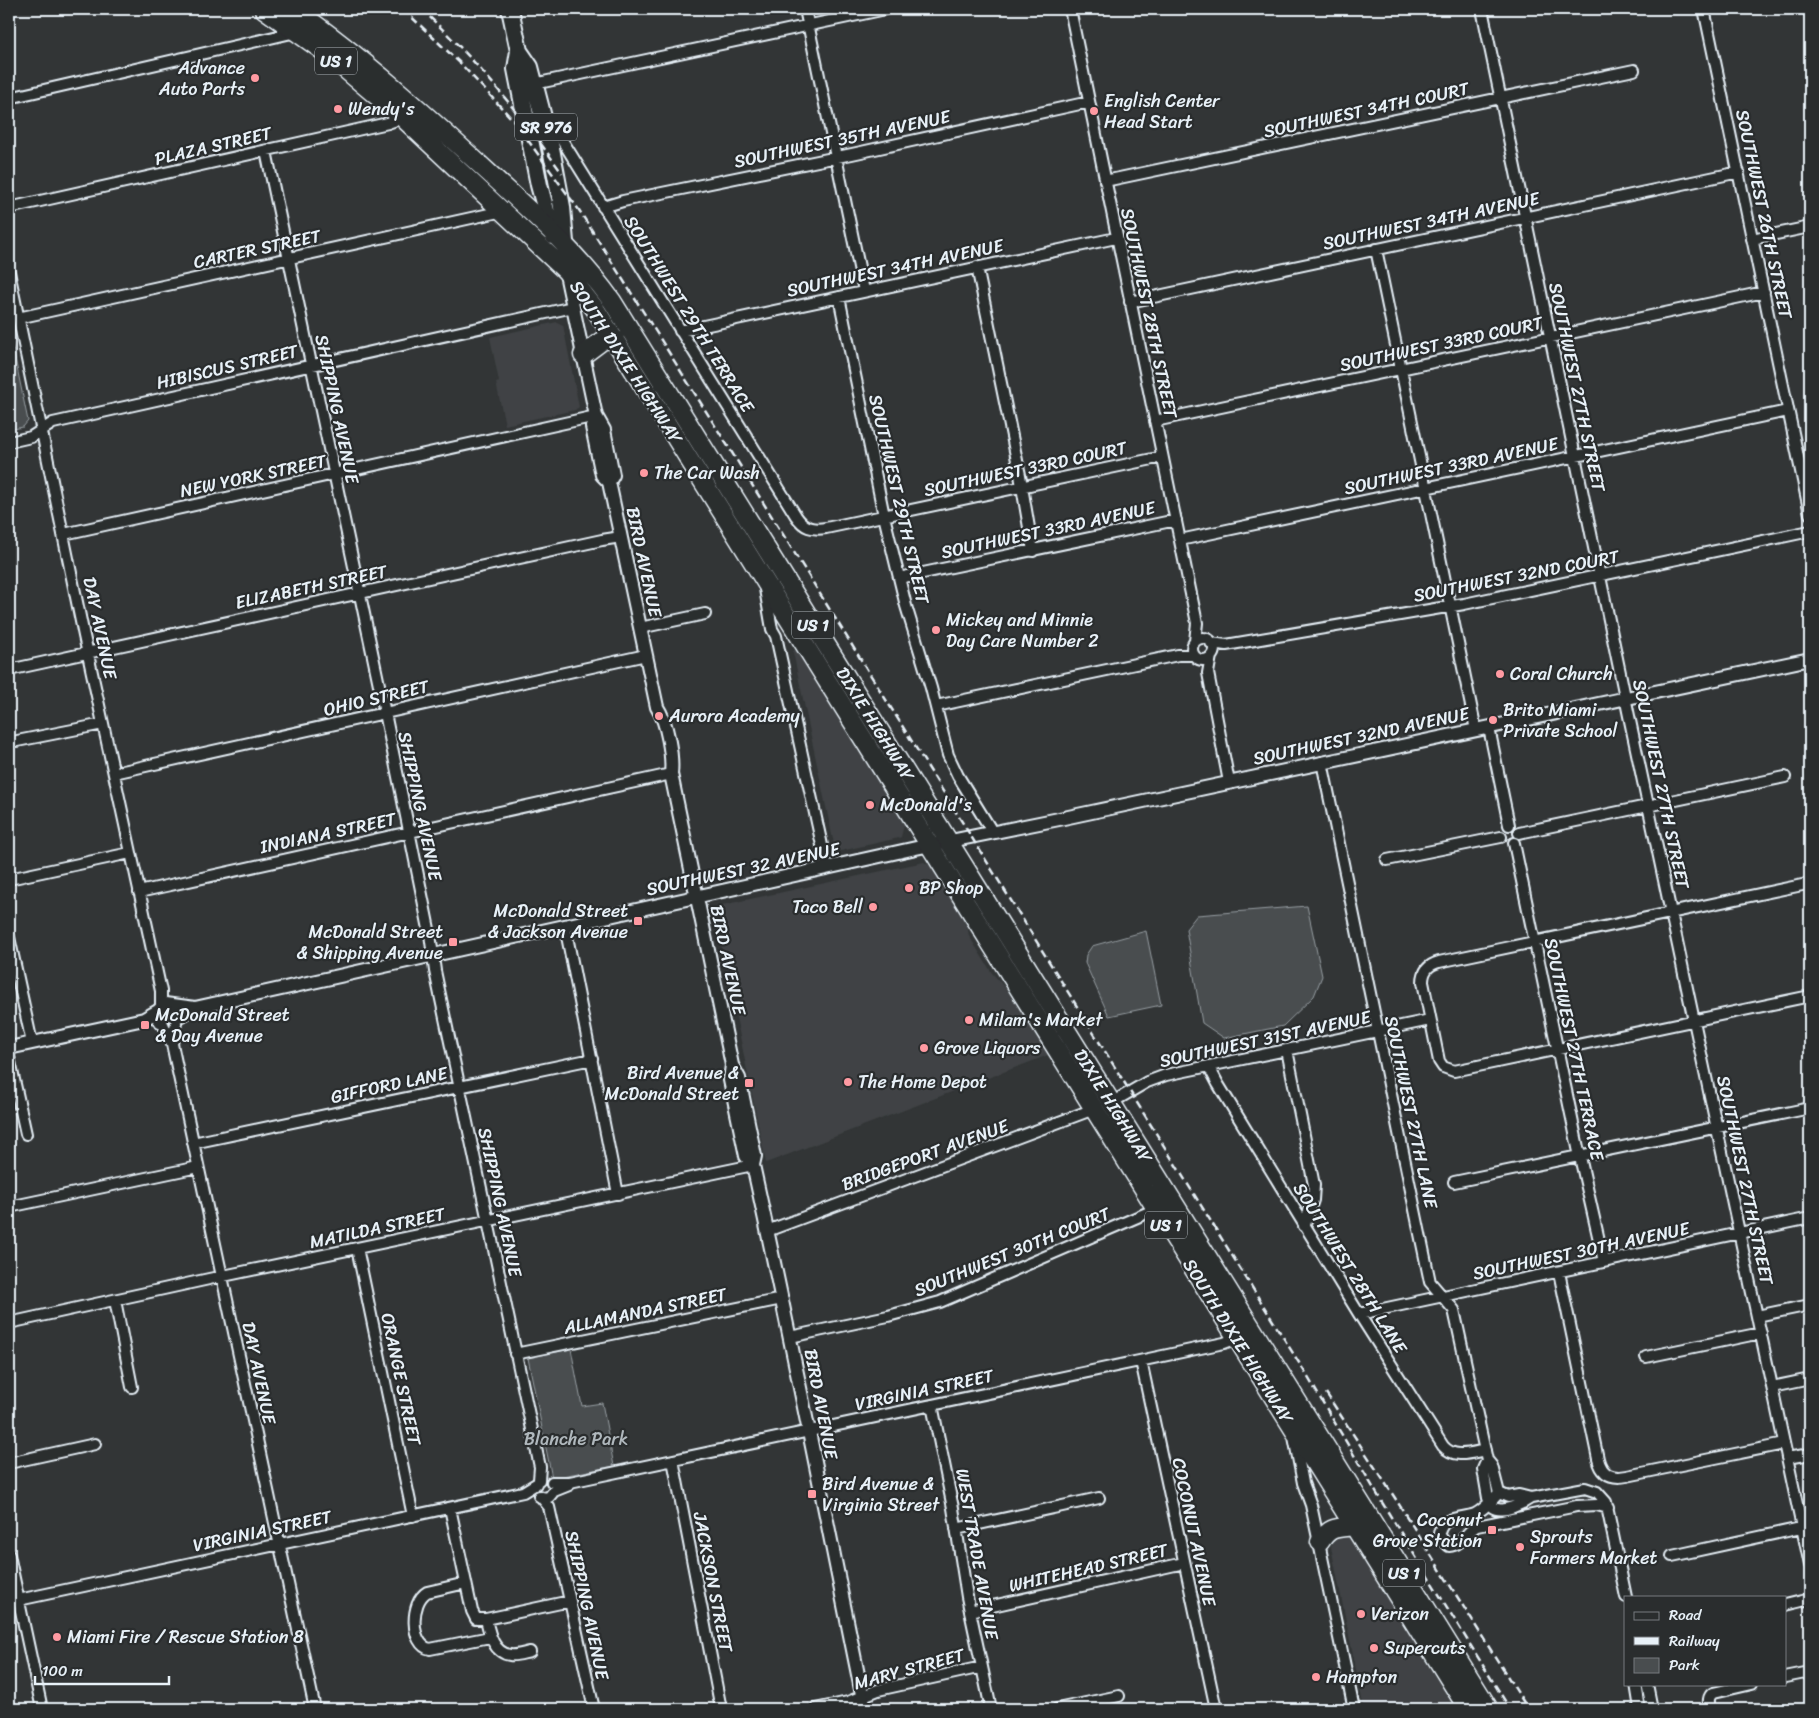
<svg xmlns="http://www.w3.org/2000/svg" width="1819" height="1718" font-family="Sriracha,sans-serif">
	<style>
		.built { fill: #3f4244 }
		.green { fill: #494d4f; stroke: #989fa4 }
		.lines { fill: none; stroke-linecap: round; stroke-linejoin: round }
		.minor-casing { stroke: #e8f1f8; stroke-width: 14 }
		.tertiary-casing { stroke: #e8f1f8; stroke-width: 16 }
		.primary-casing { stroke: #e8f1f8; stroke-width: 20 }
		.trunk-casing { stroke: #e8f1f8; stroke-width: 21 }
		.minor { stroke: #2a2d2e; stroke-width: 10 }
		.tertiary { stroke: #2a2d2e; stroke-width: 12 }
		.primary { stroke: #2a2d2e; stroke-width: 16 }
		.trunk { stroke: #2a2d2e; stroke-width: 18 }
		.rail { stroke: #e8f1f8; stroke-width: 2.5; stroke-dasharray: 8 4; stroke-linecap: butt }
		.poi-dot { fill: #ff9aa2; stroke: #2a2d2e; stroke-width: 2 }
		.labels { text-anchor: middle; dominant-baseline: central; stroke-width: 4.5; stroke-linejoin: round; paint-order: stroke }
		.shield { fill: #2a2d2e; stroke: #afb6bb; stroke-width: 1 }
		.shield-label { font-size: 16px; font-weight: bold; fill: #e8f1f8 }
		.poi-label { font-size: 18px; fill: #e8f1f8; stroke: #2a2d2e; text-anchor: start }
		.street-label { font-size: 18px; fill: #e8f1f8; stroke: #2a2d2e }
		.park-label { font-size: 18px; fill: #b0b8bd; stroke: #2a2d2e }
	</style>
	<rect width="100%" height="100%" fill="#323536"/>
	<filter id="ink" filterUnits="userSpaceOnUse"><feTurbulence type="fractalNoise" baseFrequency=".02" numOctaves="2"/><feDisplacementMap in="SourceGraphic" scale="10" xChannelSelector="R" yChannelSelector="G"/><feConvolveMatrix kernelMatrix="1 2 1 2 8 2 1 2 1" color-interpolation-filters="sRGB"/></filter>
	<g filter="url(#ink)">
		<path class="built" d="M 557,322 L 563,325 L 579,407 L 575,410 L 505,425 L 496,383 L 499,382 L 490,337 Z
			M 794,650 L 799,651 L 905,821 L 901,837 L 899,838 L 841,851 L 835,849 L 793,652 Z
			M 924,862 L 933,867 L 966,918 L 969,936 L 992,973 L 1019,1003 L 1051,1054 L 766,1163 L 715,915 L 716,911 L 722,905 Z
			M 1343,1535 L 1351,1537 L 1458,1709 L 1364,1709 L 1331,1547 L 1334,1539 Z"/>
		<path class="green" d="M 9,329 L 28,421 L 23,427 L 9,430 Z
			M 1307,906 L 1322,976 L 1314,996 L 1283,1026 L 1224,1038 L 1202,1023 L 1186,929 L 1197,915 Z
			M 1146,931 L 1161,1005 L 1109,1016 L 1085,963 L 1086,955 L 1092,946 Z
			M 571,1349 L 582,1406 L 602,1403 L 614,1466 L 552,1478 L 528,1358 Z"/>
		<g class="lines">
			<defs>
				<path id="minor" d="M 805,9 L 864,291
					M 1070,9 L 1197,623 L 1195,641
					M 1482,9 L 1629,716 L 1810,1565
					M 1704,9 L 1810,514
					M 534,84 L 886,9
					M 9,98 L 296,32
					M 545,119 L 557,132 L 796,516 C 804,528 812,530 826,528 L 1162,457
					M 266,151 L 385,713 L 430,934 L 435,971 L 540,1467 L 539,1480
					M 1105,181 L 1634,70
					M 603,207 L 623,201 L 852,154 L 1089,102
					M 9,208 L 388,123 L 405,117
					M 1752,239 L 1810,227
					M 1376,249 L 1476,730
					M 977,267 L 1020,475 L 1033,551
					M 9,272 L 84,636 L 161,991 L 161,1007
					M 839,297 L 884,516 L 906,606 L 931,688 L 948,755 L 958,776 L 993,833
					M 1130,302 L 1739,172
					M 18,318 L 503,211
					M 680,331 L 1116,238
					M 1155,421 L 1764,292
					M 9,442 L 31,437 L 53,423 L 573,307
					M 64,534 L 596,416
					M 1180,540 L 1788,411
					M 899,578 L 1176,520
					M 765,589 L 772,629 L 776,636 L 827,868
					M 640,628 L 705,614
					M1192 649a11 11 0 1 1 22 0a11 11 0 1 1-22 0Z
					M 1211,643 L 1226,645 L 1464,604 L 1810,531
					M 1211,656 L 1208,673 L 1229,782
					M 9,670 L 602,540 L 621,537
					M 936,706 L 1178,655 L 1194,655
					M 1489,728 L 1509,825
					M 17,741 L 103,724
					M 1322,762 L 1430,1282 L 1454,1310 L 1487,1460
					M 114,773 L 646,655
					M 1519,833 L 1785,777
					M 1514,843 L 1580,1157 L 1604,1262
					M 1387,860 L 1501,837
					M 9,879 L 130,853
					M 1807,884 L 1439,962 C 1428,965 1423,971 1423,982 L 1439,1061 L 1443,1067 L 1454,1071 L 1810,996
					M 139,892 L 671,774
					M 565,926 L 618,1194
					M 9,937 L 32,1043
					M 163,1024 L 172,1044 L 315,1709
					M 172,1044 L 176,1023
					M 1287,1050 L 1314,1185 L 1313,1200 L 1304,1226
					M 9,1057 L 26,1134
					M 1209,1067 L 1218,1084 L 1359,1314 L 1443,1446 C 1454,1459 1470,1453 1485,1450
					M 1111,1103 L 1147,1082 L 1166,1075 L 1430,1020
					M 193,1143 L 592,1059
					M 1454,1182 L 1810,1108
					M 9,1207 L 198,1167
					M 767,1231 L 1094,1109
					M 357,1248 L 413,1516
					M 1559,1272 L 1598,1459 C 1602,1475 1612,1479 1627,1476 L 1784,1444
					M 115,1300 L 132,1387
					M 1359,1314 L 1810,1218
					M 1757,1316 L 1810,1305
					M 9,1323 L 209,1279 L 753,1165
					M 790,1337 L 888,1316 L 940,1302 L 1156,1209
					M 515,1354 L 782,1299
					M 1646,1357 L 1761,1333
					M 1141,1361 L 1216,1709
					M 1772,1387 L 1810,1379
					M 932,1405 L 953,1508 L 967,1597 L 991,1709
					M 1294,1437 L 1303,1483 L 1311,1505 L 1354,1709
					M 1787,1458 L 1810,1454
					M 673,1460 L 721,1709
					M 9,1463 L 95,1444
					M 552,1482 L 570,1482 L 1224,1343 L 1240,1337
					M 1499,1493 C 1492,1500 1485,1509 1475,1514 C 1462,1519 1443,1515 1439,1533 L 1442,1539 L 1449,1546 C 1463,1545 1465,1532 1477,1526 L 1577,1506 L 1597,1505 L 1608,1508
					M 1499,1493 L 1508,1497 L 1519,1495 L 1531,1498 L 1585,1488 L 1597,1492 L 1606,1502 L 1626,1597
					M 1499,1493 L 1492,1466 L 1487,1460 L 1483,1469 L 1488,1498 L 1492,1507 C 1503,1514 1522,1504 1531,1498
					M 539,1496 L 544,1498 L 549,1497 L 554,1491 L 569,1485 L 570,1482
					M 541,1497 L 549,1507 L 594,1709
					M 450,1508 L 472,1611 L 476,1619 L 486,1619 L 570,1601
					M 956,1529 L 1099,1498
					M 9,1555 L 42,1709
					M 1672,1556 L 1810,1526
					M 466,1583 L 427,1592 C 410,1602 410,1645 430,1649 L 490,1637
					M 9,1602 L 523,1492 L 536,1484
					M 1785,1605 L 1810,1599
					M 970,1611 L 1184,1563
					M 486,1619 C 489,1632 493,1653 510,1655 C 516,1656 524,1653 530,1652
					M 1785,1677 L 1810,1672
					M 1636,1684 L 1640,1709
					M 1647,1684 L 1652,1709
					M 815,1709 L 848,1702 L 878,1690 L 982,1667
					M 1057,1709 L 1119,1696
					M 1710,1709 C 1709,1703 1707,1697 1713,1693 L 1752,1684"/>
				<path id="tertiary" d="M 566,274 L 596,416 L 604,430 L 613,475 L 609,482
					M 596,416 L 592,427 L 602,475 L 609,482 L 657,707 C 667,722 673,756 671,774 L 732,1065 L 730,1080 L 746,1156 L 753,1165 C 793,1346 828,1528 865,1709
					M 179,1016 L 195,1008 L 916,848 L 1059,819 L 1810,659
					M 160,1022 L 158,1017 L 158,1011 L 165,1004 L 195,1008
					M 9,1048 L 144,1019 L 158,1011
					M 732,1065 L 739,1078 L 755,1156 L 753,1165"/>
				<path id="primary" d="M 510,9 L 519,51 L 530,67 L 551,148 L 562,207 L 566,254
					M 519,51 L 516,69 L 539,185 L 553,236"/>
				<path id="trunk" d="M 264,9 L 326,53 L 403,118 L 566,271 L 596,310 L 1468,1709
					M 294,9 C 364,58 426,115 489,173 C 533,214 577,252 612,301 L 1489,1709
					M 583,355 L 603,340 L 615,339
					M 1320,1542 C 1330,1526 1337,1528 1355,1526"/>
			</defs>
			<use href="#minor" class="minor-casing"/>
			<use href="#tertiary" class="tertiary-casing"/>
			<use href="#primary" class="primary-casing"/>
			<use href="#trunk" class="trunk-casing"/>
			<use href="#minor" class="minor"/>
			<use href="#tertiary" class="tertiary"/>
			<use href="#primary" class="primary"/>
			<use href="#trunk" class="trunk"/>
			<path class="rail" d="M 403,9 L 460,63 L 513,120 L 579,210 L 726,443 L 1306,1374 L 1383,1504 L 1510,1709
				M 421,9 C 475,58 520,114 562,173
				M 1326,1393 L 1395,1498 L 1528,1709"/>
		</g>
	</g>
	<g class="poi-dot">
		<circle cx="255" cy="78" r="5"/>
		<circle cx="338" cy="109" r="5"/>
		<circle cx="1094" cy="111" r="5"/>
		<circle cx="644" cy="473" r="5"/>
		<circle cx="936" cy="630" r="5"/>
		<circle cx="1500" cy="674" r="5"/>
		<circle cx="659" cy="716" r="5"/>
		<circle cx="1493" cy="720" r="5"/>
		<circle cx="870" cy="805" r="5"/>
		<circle cx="909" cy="888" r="5"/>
		<circle cx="873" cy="907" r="5"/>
		<rect x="633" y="916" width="10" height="10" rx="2.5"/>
		<rect x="448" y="937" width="10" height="10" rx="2.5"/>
		<circle cx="969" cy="1020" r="5"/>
		<rect x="140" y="1020" width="10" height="10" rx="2.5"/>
		<circle cx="924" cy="1048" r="5"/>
		<circle cx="848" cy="1082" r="5"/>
		<rect x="744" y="1078" width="10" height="10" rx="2.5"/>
		<rect x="807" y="1489" width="10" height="10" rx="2.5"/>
		<rect x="1487" y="1525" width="10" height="10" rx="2.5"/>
		<circle cx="1520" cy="1547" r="5"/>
		<circle cx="1361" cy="1614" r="5"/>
		<circle cx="57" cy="1637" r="5"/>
		<circle cx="1374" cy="1648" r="5"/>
		<circle cx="1316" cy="1677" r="5"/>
	</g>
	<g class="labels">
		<g class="shield">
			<rect x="315" y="47.5" width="42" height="27" rx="4"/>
			<rect x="515" y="113.5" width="62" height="27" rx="4"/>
			<rect x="792" y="611.5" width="42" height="27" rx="4"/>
			<rect x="1145" y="1211.5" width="42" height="27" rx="4"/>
			<rect x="1383" y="1559.5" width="42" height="27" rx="4"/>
		</g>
		<g class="shield-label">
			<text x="336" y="61">US 1</text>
			<text x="546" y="127">SR 976</text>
			<text x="813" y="625">US 1</text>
			<text x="1166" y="1225">US 1</text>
			<text x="1404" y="1573">US 1</text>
		</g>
		<g class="poi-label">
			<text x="245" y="68" text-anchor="end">Advance<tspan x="245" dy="21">Auto Parts</tspan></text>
			<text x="1104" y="101">English Center<tspan x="1104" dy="21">Head Start</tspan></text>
			<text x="348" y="109">Wendy's</text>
			<text x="654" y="473">The Car Wash</text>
			<text x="946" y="620">Mickey and Minnie<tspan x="946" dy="21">Day Care Number 2</tspan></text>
			<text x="1510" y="674">Coral Church</text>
			<text x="1503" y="710">Brito Miami<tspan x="1503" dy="21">Private School</tspan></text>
			<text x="669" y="716">Aurora Academy</text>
			<text x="880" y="805">McDonald's</text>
			<text x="919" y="888">BP Shop</text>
			<text x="863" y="907" text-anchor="end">Taco Bell</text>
			<text x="628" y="911" text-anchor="end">McDonald Street<tspan x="628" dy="21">&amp; Jackson Avenue</tspan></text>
			<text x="443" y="932" text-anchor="end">McDonald Street<tspan x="443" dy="21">&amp; Shipping Avenue</tspan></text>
			<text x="155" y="1015">McDonald Street<tspan x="155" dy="21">&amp; Day Avenue</tspan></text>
			<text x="979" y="1020">Milam's Market</text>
			<text x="934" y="1048">Grove Liquors</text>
			<text x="739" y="1073" text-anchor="end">Bird Avenue &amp;<tspan x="739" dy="21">McDonald Street</tspan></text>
			<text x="858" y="1082">The Home Depot</text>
			<text x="822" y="1484">Bird Avenue &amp;<tspan x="822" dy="21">Virginia Street</tspan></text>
			<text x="1482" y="1520" text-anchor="end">Coconut<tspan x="1482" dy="21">Grove Station</tspan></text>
			<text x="1530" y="1537">Sprouts<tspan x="1530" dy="21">Farmers Market</tspan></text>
			<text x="1371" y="1614">Verizon</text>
			<text x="67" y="1637">Miami Fire / Rescue Station 8</text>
			<text x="1384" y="1648">Supercuts</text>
			<text x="1326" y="1677">Hampton</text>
		</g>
		<g class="street-label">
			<text transform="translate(1366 110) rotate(-12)">SOUTHWEST 34TH COURT</text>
			<text transform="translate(842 139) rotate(-12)">SOUTHWEST 35TH AVENUE</text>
			<text transform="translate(213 146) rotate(-13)">PLAZA STREET</text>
			<text transform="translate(1764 214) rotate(78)">SOUTHWEST 26TH STREET</text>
			<text transform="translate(1431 221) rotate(-12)">SOUTHWEST 34TH AVENUE</text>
			<text transform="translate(257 249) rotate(-12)">CARTER STREET</text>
			<text transform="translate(895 268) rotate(-12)">SOUTHWEST 34TH AVENUE</text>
			<text transform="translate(1149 313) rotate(78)">SOUTHWEST 28TH STREET</text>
			<text transform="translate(689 314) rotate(58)">SOUTHWEST 29TH TERRACE</text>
			<text transform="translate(1441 344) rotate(-12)">SOUTHWEST 33RD COURT</text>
			<text transform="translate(626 362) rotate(57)">SOUTH DIXIE HIGHWAY</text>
			<text transform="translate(227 367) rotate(-13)">HIBISCUS STREET</text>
			<text transform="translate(1577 387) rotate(78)">SOUTHWEST 27TH STREET</text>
			<text transform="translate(337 409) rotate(78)">SHIPPING AVENUE</text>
			<text transform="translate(1451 466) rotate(-12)">SOUTHWEST 33RD AVENUE</text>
			<text transform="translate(1025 469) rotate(-12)">SOUTHWEST 33RD COURT</text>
			<text transform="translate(253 476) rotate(-12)">NEW YORK STREET</text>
			<text transform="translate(899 499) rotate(77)">SOUTHWEST 29TH STREET</text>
			<text transform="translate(1048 530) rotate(-12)">SOUTHWEST 33RD AVENUE</text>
			<text transform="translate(644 562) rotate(78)">BIRD AVENUE</text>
			<text transform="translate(1516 576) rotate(-11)">SOUTHWEST 32ND COURT</text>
			<text transform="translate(311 587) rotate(-12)">ELIZABETH STREET</text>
			<text transform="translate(100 628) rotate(78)">DAY AVENUE</text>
			<text transform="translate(376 698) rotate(-13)">OHIO STREET</text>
			<text transform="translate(875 724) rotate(58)">DIXIE HIGHWAY</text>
			<text transform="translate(1361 736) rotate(-12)">SOUTHWEST 32ND AVENUE</text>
			<text transform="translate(1661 784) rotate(78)">SOUTHWEST 27TH STREET</text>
			<text transform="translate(420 806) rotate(78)">SHIPPING AVENUE</text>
			<text transform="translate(328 833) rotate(-12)">INDIANA STREET</text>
			<text transform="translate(743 869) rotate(-12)">SOUTHWEST 32 AVENUE</text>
			<text transform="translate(728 960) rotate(78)">BIRD AVENUE</text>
			<text transform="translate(1265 1039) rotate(-12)">SOUTHWEST 31ST AVENUE</text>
			<text transform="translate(1574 1049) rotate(78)">SOUTHWEST 27TH TERRACE</text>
			<text transform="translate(389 1085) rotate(-12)">GIFFORD LANE</text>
			<text transform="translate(1113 1106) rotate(58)">DIXIE HIGHWAY</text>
			<text transform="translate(1411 1112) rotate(78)">SOUTHWEST 27TH LANE</text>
			<text transform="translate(925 1155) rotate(-20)">BRIDGEPORT AVENUE</text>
			<text transform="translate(1745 1180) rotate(78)">SOUTHWEST 27TH STREET</text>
			<text transform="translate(500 1202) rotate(78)">SHIPPING AVENUE</text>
			<text transform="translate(377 1228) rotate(-12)">MATILDA STREET</text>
			<text transform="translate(1581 1251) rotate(-12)">SOUTHWEST 30TH AVENUE</text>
			<text transform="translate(1012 1252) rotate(-22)">SOUTHWEST 30TH COURT</text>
			<text transform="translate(1350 1268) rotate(58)">SOUTHWEST 28TH LANE</text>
			<text transform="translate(645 1311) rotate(-12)">ALLAMANDA STREET</text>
			<text transform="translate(1238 1341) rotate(58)">SOUTH DIXIE HIGHWAY</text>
			<text transform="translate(259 1373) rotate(78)">DAY AVENUE</text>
			<text transform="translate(401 1379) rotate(78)">ORANGE STREET</text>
			<text transform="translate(924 1390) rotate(-12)">VIRGINIA STREET</text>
			<text transform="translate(821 1404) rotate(79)">BIRD AVENUE</text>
			<text transform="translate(262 1531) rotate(-12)">VIRGINIA STREET</text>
			<text transform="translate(1194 1532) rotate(78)">COCONUT AVENUE</text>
			<text transform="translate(977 1554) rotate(80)">WEST TRADE AVENUE</text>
			<text transform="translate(1088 1568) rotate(-13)">WHITEHEAD STREET</text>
			<text transform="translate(713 1582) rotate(79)">JACKSON STREET</text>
			<text transform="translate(587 1605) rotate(78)">SHIPPING AVENUE</text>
			<text transform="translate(909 1669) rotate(-15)">MARY STREET</text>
		</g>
		<g class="park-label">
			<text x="576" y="1439">Blanche Park</text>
		</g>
	</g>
	<rect width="1819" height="1718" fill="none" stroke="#2a2d2e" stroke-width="30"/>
	<rect x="15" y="15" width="1789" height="1688" fill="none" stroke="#e8f1f8" stroke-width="2" filter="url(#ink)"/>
	<rect x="1624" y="1596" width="162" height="90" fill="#2a2d2e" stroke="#767b7f"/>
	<rect x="1634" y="1612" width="25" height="8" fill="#2a2d2e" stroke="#767b7f"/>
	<text x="1669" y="1620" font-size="15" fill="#e8f1f8">Road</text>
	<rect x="1634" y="1637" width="25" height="8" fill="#e8f1f8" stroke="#767b7f"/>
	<text x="1669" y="1646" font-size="15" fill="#e8f1f8">Railway</text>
	<rect x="1634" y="1658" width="25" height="15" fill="#494d4f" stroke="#767b7f"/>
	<text x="1669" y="1670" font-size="15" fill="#e8f1f8">Park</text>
	<path d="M35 1676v8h134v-8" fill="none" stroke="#e8f1f8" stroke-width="2.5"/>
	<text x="42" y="1676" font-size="15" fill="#e8f1f8" stroke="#2a2d2e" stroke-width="4" paint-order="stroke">100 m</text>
</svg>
